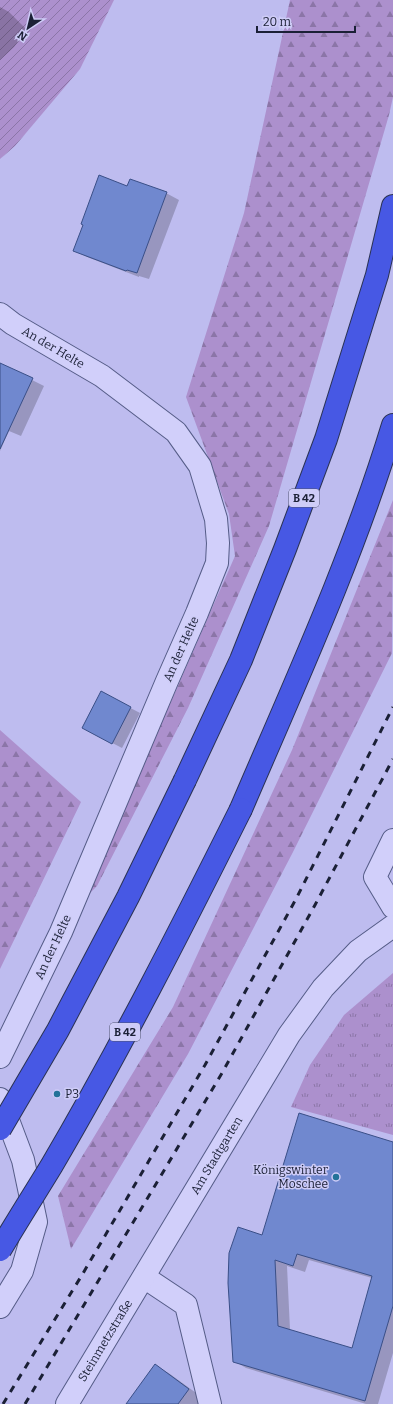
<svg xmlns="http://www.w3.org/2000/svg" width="393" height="1404" font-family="Bitter,serif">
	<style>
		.grass { fill: url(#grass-tufts) }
		.forest { fill: url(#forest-firs) }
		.garden { fill: url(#garden-furrows) }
		.shadow { fill: #0003; fill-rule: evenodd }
		.building { fill: #7088cf; stroke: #3a4f87; fill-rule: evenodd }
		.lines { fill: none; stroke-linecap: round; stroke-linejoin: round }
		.minor-casing { stroke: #555c87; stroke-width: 24 }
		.highway-casing { stroke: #2a3254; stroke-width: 24 }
		.minor { stroke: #d1cffa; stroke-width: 22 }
		.highway { stroke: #4758e4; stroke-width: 22 }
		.rail { stroke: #1b2036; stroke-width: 3; stroke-dasharray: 7 7; stroke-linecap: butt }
		.highway-bridge-casing { stroke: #2a3254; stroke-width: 24; stroke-linecap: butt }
		.highway-bridge { stroke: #4758e4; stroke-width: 22 }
		.poi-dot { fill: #237299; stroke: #ceccf7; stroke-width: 1.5 }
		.labels { text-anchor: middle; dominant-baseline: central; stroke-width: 3; stroke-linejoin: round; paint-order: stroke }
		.shield { fill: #ceccf7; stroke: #515470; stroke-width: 1 }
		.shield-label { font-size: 11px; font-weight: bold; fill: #1b2036 }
		.street-label { font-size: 12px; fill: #1b2036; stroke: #ceccf7 }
		.poi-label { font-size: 12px; fill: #1b2036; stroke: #ceccf7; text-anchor: start }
	</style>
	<defs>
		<pattern id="grass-tufts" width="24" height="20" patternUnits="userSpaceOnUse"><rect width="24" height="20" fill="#ac90cd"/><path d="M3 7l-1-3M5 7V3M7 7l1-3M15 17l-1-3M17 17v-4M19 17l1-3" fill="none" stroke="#8b75a7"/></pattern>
		<pattern id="forest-firs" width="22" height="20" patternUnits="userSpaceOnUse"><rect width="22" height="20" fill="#ac90cd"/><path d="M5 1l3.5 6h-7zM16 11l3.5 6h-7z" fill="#8b75a7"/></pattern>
		<pattern id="garden-furrows" width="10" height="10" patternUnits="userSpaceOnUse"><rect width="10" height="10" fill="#ac90cd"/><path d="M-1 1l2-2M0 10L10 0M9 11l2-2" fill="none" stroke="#8b75a7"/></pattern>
	</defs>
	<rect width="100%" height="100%" fill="#bebcef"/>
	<path class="grass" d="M 393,973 L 393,1135 L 291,1107 L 310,1065 L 344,1015 Z"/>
	<path class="forest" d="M 290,0 L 393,0 L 393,97 L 389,115 L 269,526 L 188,708 L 97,886 L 84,899 L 235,556 L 229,514 L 186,397 L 244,213 Z
		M 393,500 L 392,653 L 293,852 L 188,1054 L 71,1249 L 58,1196 L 173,1007 L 292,750 Z
		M 0,730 L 81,802 L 0,969 Z"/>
	<path class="garden" d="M 0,0 L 114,0 L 80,69 L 15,146 L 0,159 Z"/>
	<path class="shadow" d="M 0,7 L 9,12 L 27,30 L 14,47 L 0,60 Z
		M 128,187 L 166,193 L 179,200 L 149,279 L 139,276 L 139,277 L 87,257 L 74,250 Z
		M 0,364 L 44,386 L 21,436 L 9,431 L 0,451 Z
		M 102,693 L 140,713 L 122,748 L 93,733 Z
		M 393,1143 L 393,1353 L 378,1404 L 366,1404 L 246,1368 L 234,1361 L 263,1236 ZM 309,1260 L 372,1278 L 352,1349 L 290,1330 L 287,1266 L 305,1272 Z
		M 155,1365 L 170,1374 L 203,1398 L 198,1404 L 127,1404 Z"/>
	<path class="building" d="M 99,175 L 127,186 L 130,179 L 167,192 L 137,273 L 127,270 L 126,271 L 73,251 L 83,225 L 81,224 Z
		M 0,363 L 33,378 L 0,449 Z
		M 101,691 L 131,707 L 112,744 L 82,728 Z
		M 299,1113 L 393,1142 L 393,1306 L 365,1401 L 233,1362 L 228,1283 L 229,1253 L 238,1227 L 262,1235 ZM 297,1254 L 372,1276 L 352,1348 L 278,1326 L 275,1260 L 293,1266 Z
		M 155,1364 L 189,1389 L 178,1404 L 126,1404 Z"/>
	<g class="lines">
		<defs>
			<g id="minor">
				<path id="s1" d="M 0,314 L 13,324 L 102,376 L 176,432 L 200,466 L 216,519 L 218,543 L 217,563 L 197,613 L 167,681 L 61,932 L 0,1057"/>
				<path d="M 393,840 L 375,877 L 393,907"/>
				<path d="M 0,1099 L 23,1160 L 36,1222 L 22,1271 L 0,1307"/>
				<path d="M 144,1277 L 186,1305 L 210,1404"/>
				<path id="s2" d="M 67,1404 L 289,1035 L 323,988 L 358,951 L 393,926"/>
			</g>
			<path id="highway" d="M 185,780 L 241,660 L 285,549 L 326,439 L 377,275 L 393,206
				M 241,809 C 295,683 353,557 393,425"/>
		</defs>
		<use href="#minor" class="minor-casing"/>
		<use href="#highway" class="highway-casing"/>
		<use href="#minor" class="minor"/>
		<use href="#highway" class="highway"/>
		<path class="rail" d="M 3,1404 L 82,1275 L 205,1065 L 296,899 L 393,707
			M 25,1404 L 222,1073 L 315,905 L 393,759"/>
		<defs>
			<path id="highway-bridge" d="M 0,1129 L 58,1030 L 128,897 L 185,780
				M 0,1250 C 17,1221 35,1193 52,1165 C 120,1049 181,929 241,809"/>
		</defs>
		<use href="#highway-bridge" class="highway-bridge-casing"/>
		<use href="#highway-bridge" class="highway-bridge"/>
	</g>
	<g class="poi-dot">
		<circle cx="57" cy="1094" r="4"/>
		<circle cx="336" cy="1177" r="4"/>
	</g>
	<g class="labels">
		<g class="shield">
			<rect x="289" y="489" width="30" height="18" rx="3"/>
			<rect x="110" y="1023" width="30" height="18" rx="3"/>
		</g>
		<g class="shield-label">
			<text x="304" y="498">B 42</text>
			<text x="125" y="1032">B 42</text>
		</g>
		<g class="street-label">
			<text stroke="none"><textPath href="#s1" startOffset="63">An der Helte</textPath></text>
			<text transform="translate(181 649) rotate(-66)">An der Helte</text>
			<text transform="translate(53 947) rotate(-65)">An der Helte</text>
			<text stroke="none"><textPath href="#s2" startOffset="290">Am Stadtgarten</textPath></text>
			<text stroke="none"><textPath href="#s2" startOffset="74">Steinmetzstraße</textPath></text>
		</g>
		<g class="poi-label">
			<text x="65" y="1094">P3</text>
			<text x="328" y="1170" text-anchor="end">Königswinter<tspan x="328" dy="14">Moschee</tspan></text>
		</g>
	</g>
	<g transform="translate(28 28) rotate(215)" stroke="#ceccf7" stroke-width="3" paint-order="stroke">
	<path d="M0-3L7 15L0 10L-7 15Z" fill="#1b2036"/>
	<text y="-6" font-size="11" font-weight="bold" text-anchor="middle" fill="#1b2036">N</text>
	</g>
	<path d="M257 26v6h98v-6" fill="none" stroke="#1b2036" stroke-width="2"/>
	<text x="263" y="26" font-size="12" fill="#1b2036" stroke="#ceccf7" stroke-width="3" paint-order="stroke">20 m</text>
</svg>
